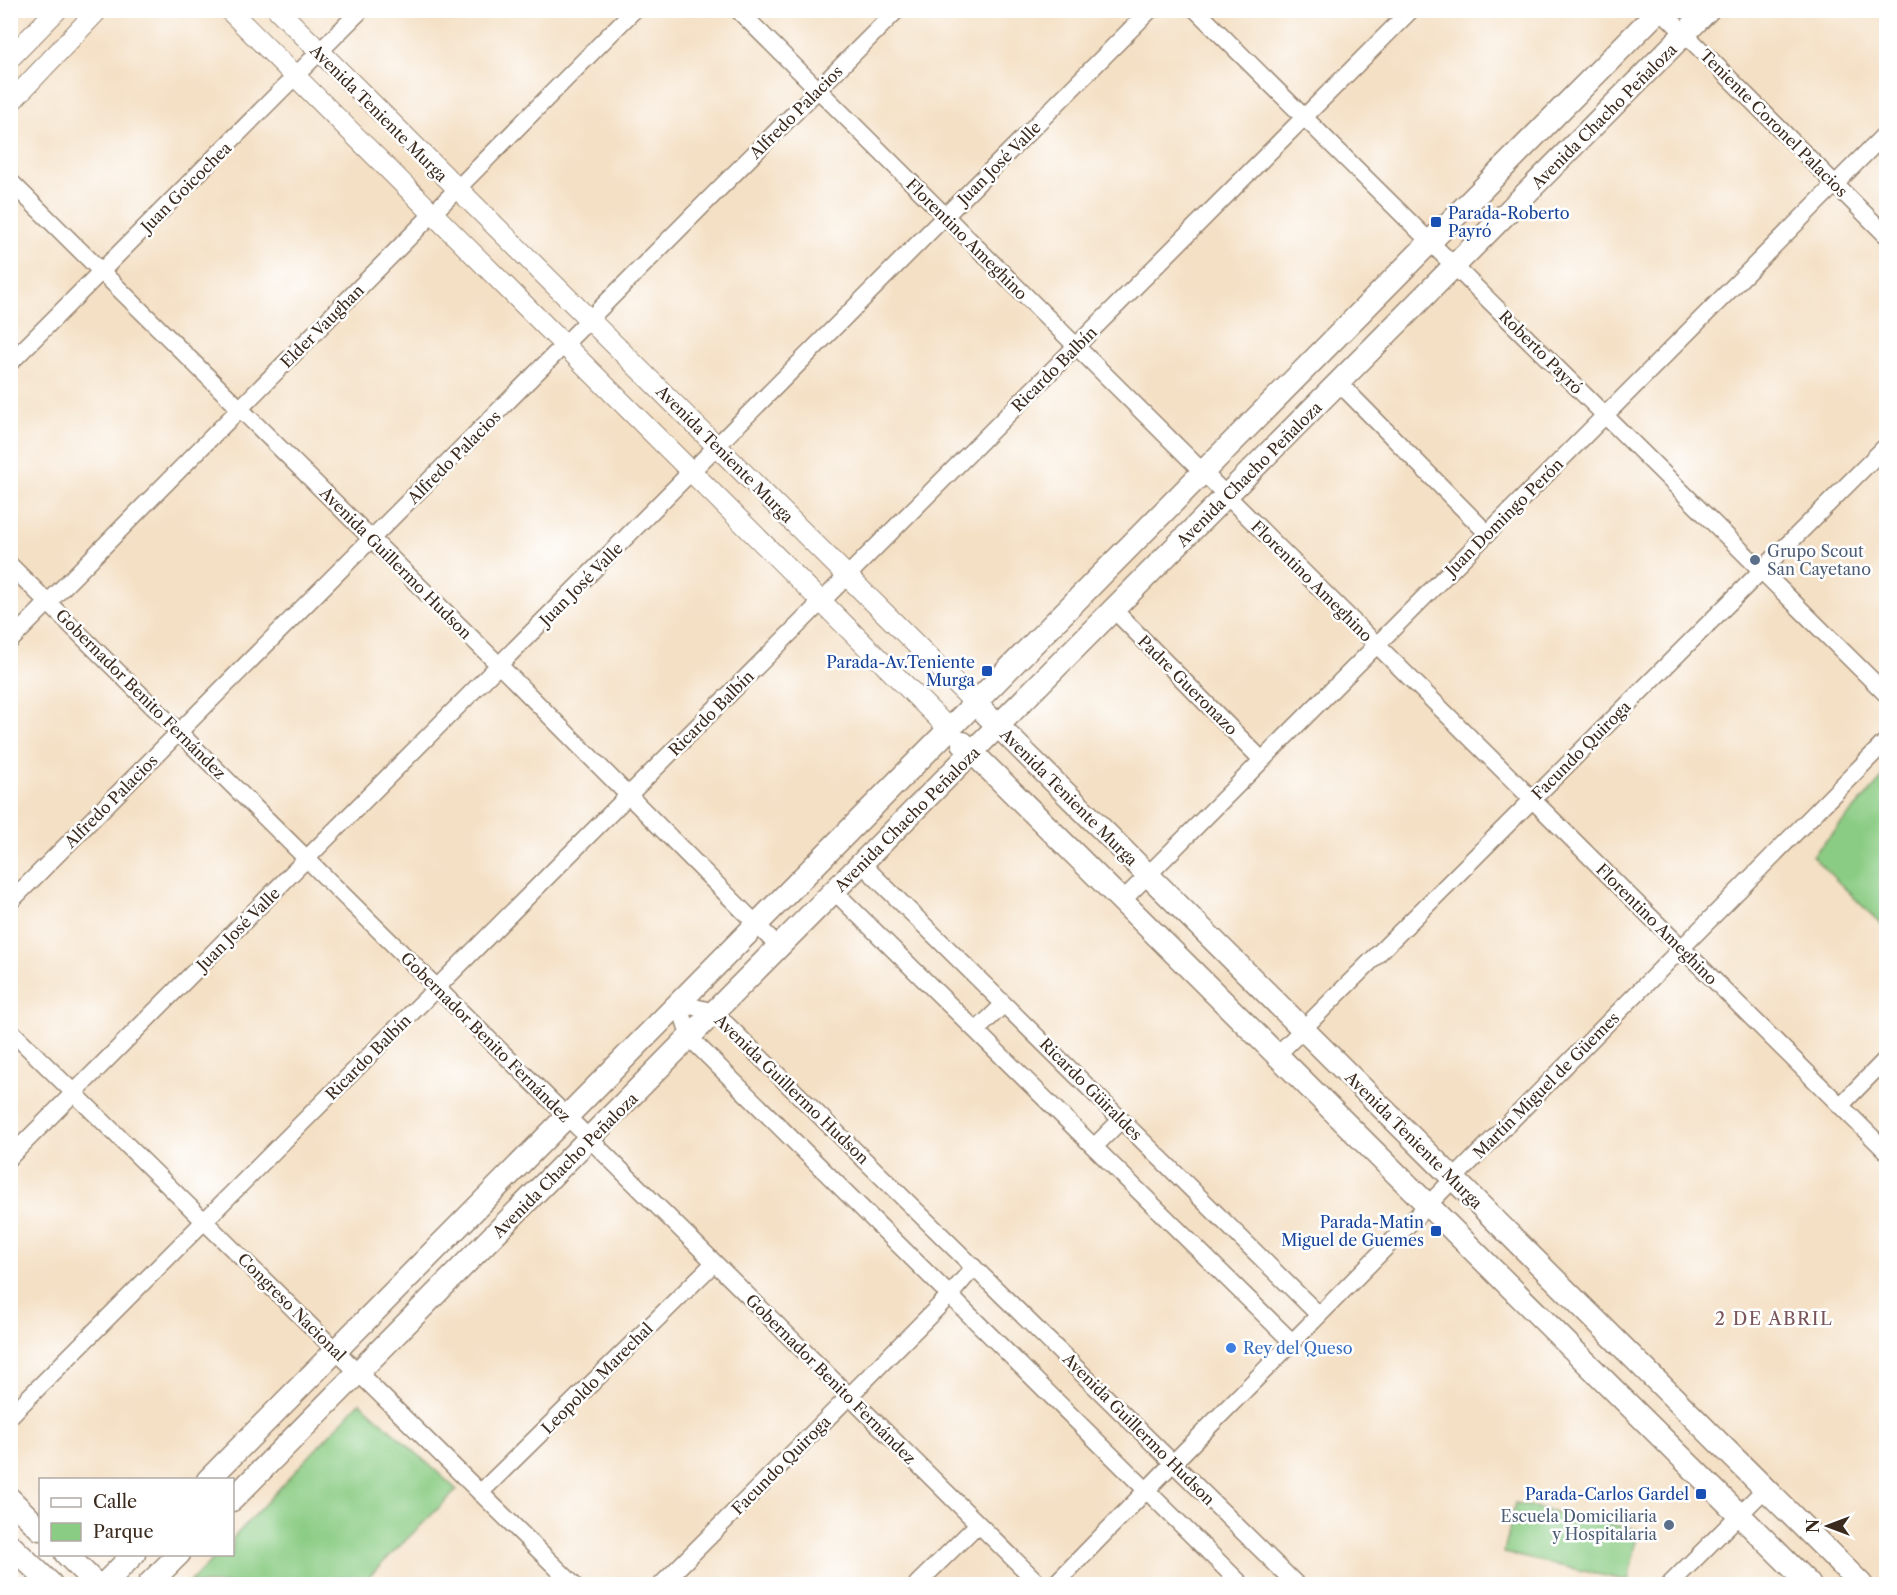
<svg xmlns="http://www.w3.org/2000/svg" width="1897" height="1595" font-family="'Libre Caslon Text',serif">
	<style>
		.green { fill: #8bcc84; stroke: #637b51; stroke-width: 1.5 }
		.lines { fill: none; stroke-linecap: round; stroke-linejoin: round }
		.minor-casing { stroke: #988572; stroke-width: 19 }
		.tertiary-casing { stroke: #988572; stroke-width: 22 }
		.secondary-casing { stroke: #988572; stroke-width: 25 }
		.minor { stroke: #fff; stroke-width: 16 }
		.tertiary { stroke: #fff; stroke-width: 20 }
		.secondary { stroke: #fff; stroke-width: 22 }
		.transit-dot { fill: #1a4fb4; stroke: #fff; stroke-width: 2 }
		.service-dot { fill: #5c6f8a; stroke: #fff; stroke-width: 2 }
		.shop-dot { fill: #3f7fe0; stroke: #fff; stroke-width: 2 }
		.labels { text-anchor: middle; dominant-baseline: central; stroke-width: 5; stroke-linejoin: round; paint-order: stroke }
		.street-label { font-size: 16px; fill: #3b2a1e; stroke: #fff }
		.transit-label { font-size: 16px; fill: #164399; stroke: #fff; text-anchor: end }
		.service-label { font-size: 16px; fill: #4e5e75; stroke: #fff; text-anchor: start }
		.shop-label { font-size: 16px; fill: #366cbe; stroke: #fff; text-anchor: start }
		.neighbourhood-label { font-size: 18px; letter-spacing: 1.5px; fill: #79555a; stroke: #fff }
	</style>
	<rect width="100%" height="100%" fill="#fff"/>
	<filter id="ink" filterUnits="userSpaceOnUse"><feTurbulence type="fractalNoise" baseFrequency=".0167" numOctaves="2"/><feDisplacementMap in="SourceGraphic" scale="12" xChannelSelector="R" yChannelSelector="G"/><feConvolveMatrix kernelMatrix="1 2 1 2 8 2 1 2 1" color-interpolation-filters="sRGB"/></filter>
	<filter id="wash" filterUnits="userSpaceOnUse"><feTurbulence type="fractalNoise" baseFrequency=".008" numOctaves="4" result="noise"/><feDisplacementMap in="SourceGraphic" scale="24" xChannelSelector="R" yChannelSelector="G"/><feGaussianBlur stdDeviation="1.35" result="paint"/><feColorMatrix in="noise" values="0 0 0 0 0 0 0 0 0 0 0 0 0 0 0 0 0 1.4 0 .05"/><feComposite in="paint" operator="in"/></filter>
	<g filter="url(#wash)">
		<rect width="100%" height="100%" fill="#f4e0c5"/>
		<path class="green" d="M 1886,774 L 1886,929 L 1812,856 Z
			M 360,1402 L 457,1490 L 361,1584 L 188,1584 L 217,1555 L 232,1554 L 233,1538 Z
			M 1515,1503 L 1639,1530 L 1628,1581 L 1504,1553 Z"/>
	</g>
	<g filter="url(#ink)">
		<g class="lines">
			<defs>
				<path id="minor" d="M 738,10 L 1886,1151
					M 1196,10 L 1886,694
					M 1661,10 L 1886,235
					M 10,181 L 500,666 L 779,947
					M 10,363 L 361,10
					M 1339,383 L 1487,533
					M 10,565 L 1039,1584
					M 1114,610 L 1262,760
					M 10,641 L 634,10
					M 862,864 L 1319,1315
					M 835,892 L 1292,1342
					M 1122,901 L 1886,133
					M 10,902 L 897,10
					M 679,1003 L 714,1012 L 1296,1584
					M 679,1003 L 690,1038 L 1241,1584
					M 10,1030 L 573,1584
					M 976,1031 L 1004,1004
					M 1277,1055 L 1886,446
					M 1840,1106 L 1886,1059
					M 1094,1147 L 1121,1120
					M 10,1157 L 1150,10
					M 10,1416 L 1411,10
					M 480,1493 L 714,1263
					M 662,1584 L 950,1295 L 974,1267
					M 917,1584 L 978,1524
					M 1055,1584 L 1173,1463 L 1886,741
					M 1670,1584 L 1765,1489"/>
				<path id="tertiary" d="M 229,10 L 949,729
					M 278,10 L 975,703
					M 10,58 L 57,10
					M 10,103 L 98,10"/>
				<path id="secondary" d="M 975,703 L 1861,1584
					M 963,743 L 1809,1584
					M 208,1480 L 1659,10
					M 10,1499 L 40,1529
					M 232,1500 L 714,1012 L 1708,10
					M 10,1545 L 51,1584
					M 66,1554 L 96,1584
					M 104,1584 L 134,1554
					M 149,1584 L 179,1554"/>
			</defs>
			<use href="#minor" class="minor-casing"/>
			<use href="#tertiary" class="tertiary-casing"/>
			<use href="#secondary" class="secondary-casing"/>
			<use href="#minor" class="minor"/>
			<use href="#tertiary" class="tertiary"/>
			<use href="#secondary" class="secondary"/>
		</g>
	</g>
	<g class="transit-dot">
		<rect x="1430" y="216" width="12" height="12" rx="3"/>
		<rect x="981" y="665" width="12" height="12" rx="3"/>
		<rect x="1430" y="1225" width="12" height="12" rx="3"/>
		<rect x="1695" y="1488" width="12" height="12" rx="3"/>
	</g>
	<g class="service-dot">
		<circle cx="1755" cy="560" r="6"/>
		<circle cx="1669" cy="1525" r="6"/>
	</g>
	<circle class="shop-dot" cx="1231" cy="1348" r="6"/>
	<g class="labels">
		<g class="street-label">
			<text transform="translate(796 112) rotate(-45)">Alfredo Palacios</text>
			<text transform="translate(379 113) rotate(45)">Avenida Teniente Murga</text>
			<text transform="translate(1604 116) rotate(-45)">Avenida Chacho Peñaloza</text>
			<text transform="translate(1774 123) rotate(45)">Teniente Coronel Palacios</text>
			<text transform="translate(999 163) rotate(-45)">Juan José Valle</text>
			<text transform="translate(186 187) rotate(-45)">Juan Goicochea</text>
			<text transform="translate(967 239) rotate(45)">Florentino Ameghino</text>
			<text transform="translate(322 326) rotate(-45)">Elder Vaughan</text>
			<text transform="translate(1541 352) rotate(45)">Roberto Payró</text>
			<text transform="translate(1054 369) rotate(-45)">Ricardo Balbín</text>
			<text transform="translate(725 454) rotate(45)">Avenida Teniente Murga</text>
			<text transform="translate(454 457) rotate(-45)">Alfredo Palacios</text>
			<text transform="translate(1249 474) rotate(-45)">Avenida Chacho Peñaloza</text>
			<text transform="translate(1504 517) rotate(-45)">Juan Domingo Perón</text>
			<text transform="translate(396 563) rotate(45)">Avenida Guillermo Hudson</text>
			<text transform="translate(1312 581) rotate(45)">Florentino Ameghino</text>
			<text transform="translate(581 584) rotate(-45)">Juan José Valle</text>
			<text transform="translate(1188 685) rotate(45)">Padre Gueronazo</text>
			<text transform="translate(141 694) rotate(45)">Gobernador Benito Fernández</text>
			<text transform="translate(711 713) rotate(-45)">Ricardo Balbín</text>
			<text transform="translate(1581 750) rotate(-45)">Facundo Quiroga</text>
			<text transform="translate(1069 797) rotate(45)">Avenida Teniente Murga</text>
			<text transform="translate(111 801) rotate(-45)">Alfredo Palacios</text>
			<text transform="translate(907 819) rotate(-45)">Avenida Chacho Peñaloza</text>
			<text transform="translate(1657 924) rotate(45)">Florentino Ameghino</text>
			<text transform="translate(238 929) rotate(-45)">Juan José Valle</text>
			<text transform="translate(486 1037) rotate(45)">Gobernador Benito Fernández</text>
			<text transform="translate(368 1057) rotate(-45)">Ricardo Balbín</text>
			<text transform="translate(1546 1085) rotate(-45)">Martín Miguel de Güemes</text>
			<text transform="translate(792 1089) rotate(44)">Avenida Guillermo Hudson</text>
			<text transform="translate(1091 1089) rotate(45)">Ricardo Güiraldes</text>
			<text transform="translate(1414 1140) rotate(45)">Avenida Teniente Murga</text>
			<text transform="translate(565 1165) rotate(-45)">Avenida Chacho Peñaloza</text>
			<text transform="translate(292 1307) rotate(45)">Congreso Nacional</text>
			<text transform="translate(597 1378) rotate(-45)">Leopoldo Marechal</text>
			<text transform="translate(831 1379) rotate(45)">Gobernador Benito Fernández</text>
			<text transform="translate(1139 1429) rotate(45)">Avenida Guillermo Hudson</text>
			<text transform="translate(781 1465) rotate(-45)">Facundo Quiroga</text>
		</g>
		<g class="transit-label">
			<text x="1448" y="213" text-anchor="start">Parada-Roberto<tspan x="1448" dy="18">Payró</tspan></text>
			<text x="975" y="662">Parada-Av.Teniente<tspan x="975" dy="18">Murga</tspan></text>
			<text x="1424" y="1222">Parada-Matin<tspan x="1424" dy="18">Miguel de Guemes</tspan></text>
			<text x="1689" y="1494">Parada-Carlos Gardel</text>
		</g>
		<g class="service-label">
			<text x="1767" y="551">Grupo Scout<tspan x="1767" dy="18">San Cayetano</tspan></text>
			<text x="1657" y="1516" text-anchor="end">Escuela Domiciliaria<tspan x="1657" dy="18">y Hospitalaria</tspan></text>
		</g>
		<g class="shop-label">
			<text x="1243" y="1348">Rey del Queso</text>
		</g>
		<g class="neighbourhood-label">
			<text x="1774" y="1319">2 DE ABRIL</text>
		</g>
	</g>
	<rect width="1897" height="1595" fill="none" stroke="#fff" stroke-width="36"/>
	<rect x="39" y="1478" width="195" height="78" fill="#ffffff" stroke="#b1aaa5" stroke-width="1.5"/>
	<rect x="51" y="1498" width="30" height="9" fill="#ffffff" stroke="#b1aaa5" stroke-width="1.5"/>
	<text x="93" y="1508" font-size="18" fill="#3b2a1e">Calle</text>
	<rect x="51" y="1523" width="30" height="18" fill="#8bcc84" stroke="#b1aaa5" stroke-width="1.5"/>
	<text x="93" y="1538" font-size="18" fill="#3b2a1e">Parque</text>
	<g transform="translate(1828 1526) rotate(270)" stroke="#ffffff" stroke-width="4.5" paint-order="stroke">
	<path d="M0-4.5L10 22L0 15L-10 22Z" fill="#3b2a1e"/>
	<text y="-9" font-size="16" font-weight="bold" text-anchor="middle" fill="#3b2a1e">N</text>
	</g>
</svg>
